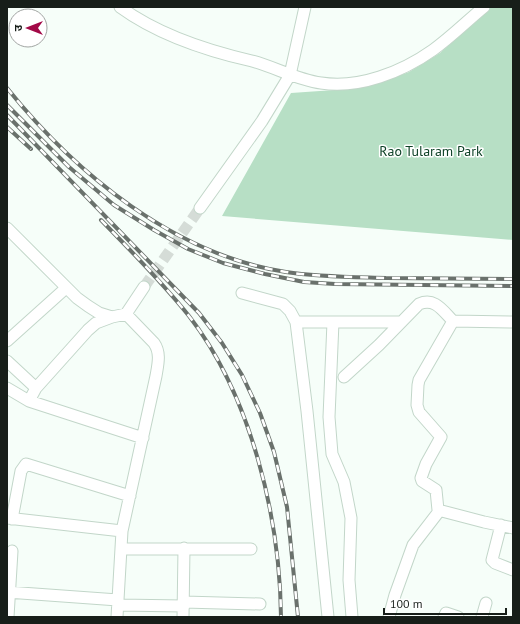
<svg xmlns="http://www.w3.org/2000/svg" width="520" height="624" font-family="'PT Sans','Noto Sans Devanagari',sans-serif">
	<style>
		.green { fill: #b7dfc5 }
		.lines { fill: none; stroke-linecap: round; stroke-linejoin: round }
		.minor-tunnel { stroke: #d5dcd7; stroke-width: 11; stroke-dasharray: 11 5.5; stroke-linecap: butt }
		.minor-casing { stroke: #c2d6c9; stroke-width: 13 }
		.minor { stroke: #fff; stroke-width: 11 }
		.rail-casing { stroke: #6a716c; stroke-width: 4 }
		.rail { stroke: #fff; stroke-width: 2.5; stroke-dasharray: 8; stroke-linecap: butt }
		.labels { text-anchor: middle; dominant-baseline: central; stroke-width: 3; stroke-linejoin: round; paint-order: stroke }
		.park-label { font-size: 14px; fill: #0e4227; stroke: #fff }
	</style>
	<rect width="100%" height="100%" fill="#f6fef9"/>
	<path class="green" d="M 491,7 L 513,7 L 513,240 L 222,216 L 291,93 L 349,89 L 387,80 L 409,72 L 440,53 Z"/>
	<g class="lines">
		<path class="minor-tunnel" d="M 144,287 L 200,208"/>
		<defs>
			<path id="minor" d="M 120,7 C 157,34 208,51 252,61 C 275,67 297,80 321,83 C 359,89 402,72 433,50 C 451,37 467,21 484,7
				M 200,208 L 262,121 L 290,75 L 305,7
				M 7,228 L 77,298 L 88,306 L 99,313 L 112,317 L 126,314 L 144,287
				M 242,293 L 283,304 L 290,311 L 296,322 L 307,411 L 328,617
				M 453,321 L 419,380 L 418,385 L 417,405 L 419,412 L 441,437 L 426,464 L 421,478 L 422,481 L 436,490 L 438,510 L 484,522 L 513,528
				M 296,322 L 401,322
				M 333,322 L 329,417 L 332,454 L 344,482 L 351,518 L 349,580 L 352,617
				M 7,341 L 66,288
				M 7,361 L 36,388
				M 344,377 L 379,345 L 419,304 C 435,297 443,311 453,321 L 513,322
				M 7,388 L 29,401 L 143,438
				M 29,401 L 36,388 L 88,330 L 96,323 L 112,317
				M 7,518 L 122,531
				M 12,519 L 21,471 L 26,464 L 130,496
				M 501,525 L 492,560 L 495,563 L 513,570
				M 121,549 L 251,549
				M 7,592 L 118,600
				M 184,602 L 260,604
				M 118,605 L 184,606
				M 8,617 L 12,551
				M 117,617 L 122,531 L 156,376 C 158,364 161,353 154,343 L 126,314
				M 183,617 L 184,548
				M 389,617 L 395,595 L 413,545 L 440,510
				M 444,617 L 446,613 L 458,617
				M 482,617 L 486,603"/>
		</defs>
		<use href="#minor" class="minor-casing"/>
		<use href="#minor" class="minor"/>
		<defs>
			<path id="rail" d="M 7,88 C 76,174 175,255 286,272 C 319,277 353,277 386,278 C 428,278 471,279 513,279
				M 7,105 L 69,167 L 114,205 L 154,230 L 188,249 L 223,263 L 265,274 L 304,282 L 335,284 L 513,286
				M 7,115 L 199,313 L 222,343 L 242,375 L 260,413 L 274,452 L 287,507 L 298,617
				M 7,127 L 31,149
				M 101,220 C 131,251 162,282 189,316 C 251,396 280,517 281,617"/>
		</defs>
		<use href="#rail" class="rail-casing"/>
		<use href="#rail" class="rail"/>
	</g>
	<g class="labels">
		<g class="park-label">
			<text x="431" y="151">Rao Tularam Park</text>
		</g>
	</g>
	<rect width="520" height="624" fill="none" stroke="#171e19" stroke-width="16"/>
	<g transform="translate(28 28) rotate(270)"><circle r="19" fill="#ffffff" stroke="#a2a5a3"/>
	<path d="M0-3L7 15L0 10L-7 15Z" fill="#a20947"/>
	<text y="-6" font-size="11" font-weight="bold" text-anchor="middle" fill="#171e19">उ</text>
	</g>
	<path d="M384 608v6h122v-6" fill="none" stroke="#171e19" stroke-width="2"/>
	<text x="390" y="608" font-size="12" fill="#171e19" stroke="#ffffff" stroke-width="3" paint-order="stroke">100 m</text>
</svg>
